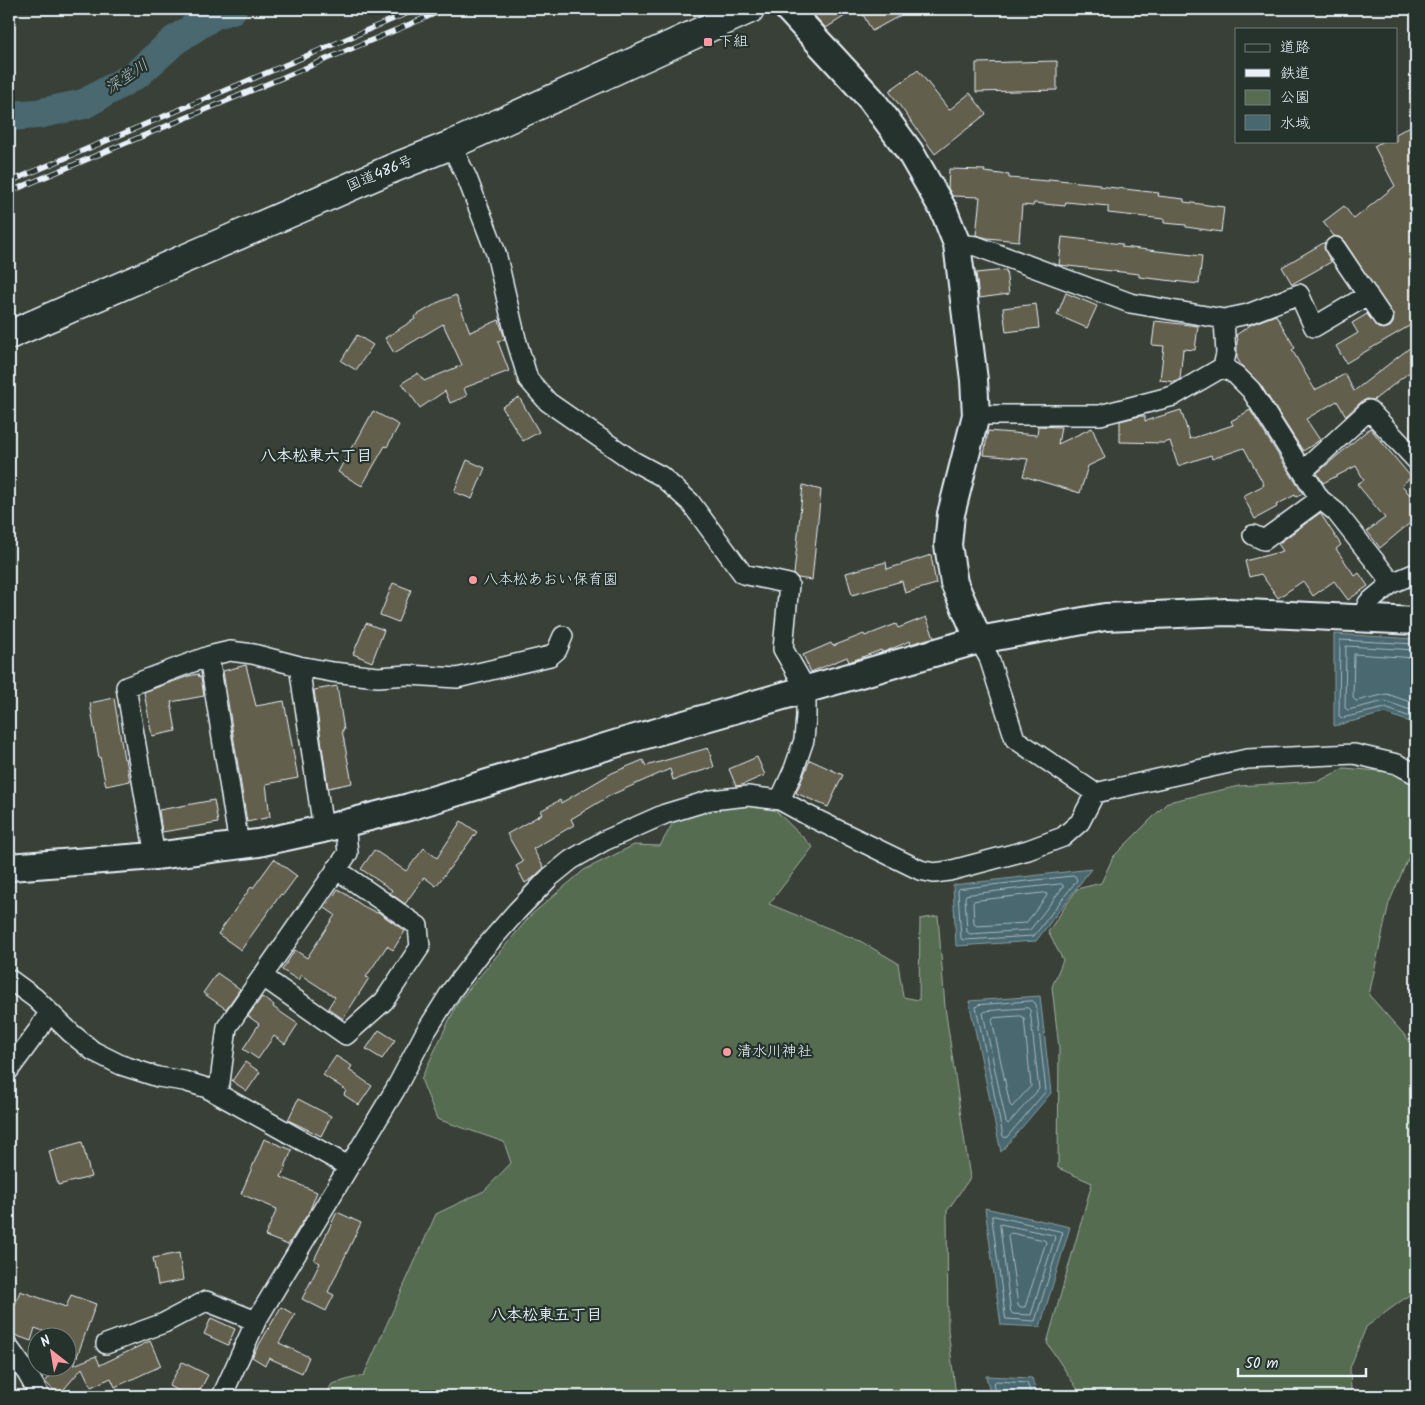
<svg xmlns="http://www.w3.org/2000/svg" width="1425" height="1405" font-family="Kalam,'Klee One',sans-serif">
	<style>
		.green { fill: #576c51; stroke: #a0aea4 }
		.water { fill: #49676f; stroke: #899ea6 }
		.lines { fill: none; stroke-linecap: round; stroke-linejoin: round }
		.shore { stroke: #a8bac1; stroke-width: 1 }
		.river { stroke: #49676f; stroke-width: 30 }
		.building { fill: #645e4d; stroke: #e8f1f8 }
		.street-casing { stroke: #e8f1f8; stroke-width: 22 }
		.secondary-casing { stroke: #e8f1f8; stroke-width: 30 }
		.highway-casing { stroke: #e8f1f8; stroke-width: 31 }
		.street { stroke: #26332d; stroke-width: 19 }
		.secondary { stroke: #26332d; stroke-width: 26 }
		.highway { stroke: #26332d; stroke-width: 28 }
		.rail-casing { stroke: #e8f1f8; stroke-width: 5.5 }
		.rail { stroke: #26332d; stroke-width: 4; stroke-dasharray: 11; stroke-linecap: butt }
		.poi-dot { fill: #ff9aa2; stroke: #26332d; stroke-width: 2 }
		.labels { text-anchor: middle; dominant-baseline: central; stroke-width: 4.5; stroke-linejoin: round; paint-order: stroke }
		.poi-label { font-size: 15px; fill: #e8f1f8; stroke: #26332d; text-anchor: start }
		.street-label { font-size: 15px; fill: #e8f1f8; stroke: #26332d }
		.water-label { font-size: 16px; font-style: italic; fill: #a8bac1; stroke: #26332d }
		.neighbourhood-label { font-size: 16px; font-weight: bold; fill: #e8f1f8; stroke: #26332d }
	</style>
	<rect width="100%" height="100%" fill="#394037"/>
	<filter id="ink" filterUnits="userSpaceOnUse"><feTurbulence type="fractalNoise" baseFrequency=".02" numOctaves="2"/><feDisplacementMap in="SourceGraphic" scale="10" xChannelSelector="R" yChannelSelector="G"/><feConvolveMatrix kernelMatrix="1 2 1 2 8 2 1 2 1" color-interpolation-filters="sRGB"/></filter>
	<g filter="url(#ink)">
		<path class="green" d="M 1344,768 L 1391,772 L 1416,787 L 1416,840 L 1389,903 L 1369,995 L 1416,1048 L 1416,1290 L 1366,1327 L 1350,1368 L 1351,1391 L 1360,1396 L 1074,1396 L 1078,1390 L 1047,1343 L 1092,1183 L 1058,1168 L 1059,1048 L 1052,987 L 1063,960 L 1048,932 L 1077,889 L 1101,883 L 1113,857 L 1168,802 L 1239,786 L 1319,781 Z
			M 768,803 L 813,847 L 769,904 L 860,941 L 898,963 L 903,997 L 919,1000 L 920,919 L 938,916 L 945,1007 L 970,1178 L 947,1211 L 948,1330 L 956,1396 L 325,1396 L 332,1384 L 364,1375 L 436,1214 L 484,1191 L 511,1163 L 504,1142 L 437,1119 L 421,1079 L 458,1002 L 531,915 L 584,870 L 634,845 L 660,846 L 676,817 L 714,805 Z"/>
		<path class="water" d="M 1334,634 L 1416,639 L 1416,724 L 1385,713 L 1334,726 Z
			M 1091,869 L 1036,941 L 956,946 L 953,885 Z
			M 1040,996 L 1051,1093 L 1001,1152 L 969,1001 Z
			M 985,1208 L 1070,1227 L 1040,1327 L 1001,1325 Z
			M 986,1376 L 1032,1378 L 1037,1396 L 991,1396 Z"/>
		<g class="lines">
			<path class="shore" d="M 1416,644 L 1340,640 L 1339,716 L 1342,718 L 1385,708 L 1416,719
				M 1416,650 L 1346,646 L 1345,708 L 1348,710 L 1385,701 L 1416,712
				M 1416,658 L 1354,654 L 1353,698 L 1356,701 L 1387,694 L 1416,704
				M 1075,876 L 1077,880 L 1034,936 L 964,940 L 961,939 L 958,891 L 959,889 Z
				M 1061,884 L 1063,885 L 1063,887 L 1030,930 L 970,934 L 967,932 L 965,897 L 966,895 Z
				M 1044,893 L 1047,894 L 1046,897 L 1026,923 L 977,926 L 974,924 L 973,903 L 974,901 Z
				M 1033,1001 L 1036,1004 L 1046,1091 L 1007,1137 L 1005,1138 L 1003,1136 L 976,1007 L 978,1005 Z
				M 1028,1008 L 1030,1010 L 1039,1089 L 1008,1124 L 1006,1122 L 983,1013 L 986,1011 Z
				M 1021,1016 L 1024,1018 L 1031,1086 L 1012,1107 L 1010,1105 L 992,1020 L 994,1018 Z
				M 992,1216 L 995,1216 L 1063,1232 L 1035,1321 L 1006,1319 Z
				M 1000,1224 L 1053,1235 L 1055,1237 L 1031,1315 L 1013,1314 L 1011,1312 Z
				M 1011,1233 L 1044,1240 L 1046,1242 L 1025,1307 L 1019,1307 L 1018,1305 L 1008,1236 Z
				M 996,1396 L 993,1384 L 996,1381 L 1027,1383 L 1032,1396"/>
			<path class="river" d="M 9,116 L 37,114 L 84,104 L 137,74 L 175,40 L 215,14 L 232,9"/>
		</g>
		<path class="building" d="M 808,9 L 856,9 L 826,28 Z
			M 860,9 L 912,9 L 872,31 Z
			M 1057,61 L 1057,90 L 976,92 L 976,63 Z
			M 918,70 L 949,110 L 970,93 L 986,114 L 935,154 L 889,91 Z
			M 1416,123 L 1416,322 L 1346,363 L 1336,346 L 1358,333 L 1352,323 L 1367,314 L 1378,328 L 1384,329 L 1390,327 L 1393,323 L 1394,317 L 1344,241 L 1339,237 L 1334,236 L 1323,222 L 1344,206 L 1354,219 L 1395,186 L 1374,146 L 1383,141 L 1396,141 L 1396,134 Z
			M 949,169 L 985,170 L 984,172 L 1009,175 L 1009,178 L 1049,181 L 1049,179 L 1099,184 L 1099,186 L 1159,193 L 1158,196 L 1184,199 L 1184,202 L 1224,207 L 1221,232 L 1186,227 L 1186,225 L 1164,223 L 1164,219 L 1108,213 L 1108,206 L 1066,202 L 1065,206 L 1034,203 L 1033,206 L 1022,205 L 1019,241 L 987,238 L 976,235 L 980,197 L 952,196 L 948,188 Z
			M 1062,237 L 1122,244 L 1122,247 L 1202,256 L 1199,284 L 1139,277 L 1139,274 L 1059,265 Z
			M 1325,242 L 1324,248 L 1331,262 L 1292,284 L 1282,267 Z
			M 1006,270 L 1009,294 L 979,298 L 976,273 Z
			M 1066,293 L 1097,306 L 1087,328 L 1057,315 Z
			M 456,295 L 470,332 L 499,320 L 505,339 L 498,342 L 509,371 L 464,388 L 467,396 L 450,403 L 445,391 L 420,408 L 402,383 L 418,373 L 424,381 L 462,365 L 443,324 L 394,353 L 385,338 L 415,319 L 414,317 L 439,302 Z
			M 1036,304 L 1039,328 L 1006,332 L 1003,308 Z
			M 1276,315 L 1295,348 L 1292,350 L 1315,390 L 1345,374 L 1354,391 L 1416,343 L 1416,367 L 1374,400 L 1367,399 L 1361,402 L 1346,416 L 1337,401 L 1306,419 L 1320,440 L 1303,451 L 1260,384 L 1241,365 L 1237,358 L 1237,341 L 1238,340 L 1236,335 L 1252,324 Z
			M 1155,321 L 1198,326 L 1195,350 L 1183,349 L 1180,379 L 1175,382 L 1160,380 L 1164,346 L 1152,345 Z
			M 357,335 L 373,345 L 356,370 L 341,361 Z
			M 519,397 L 539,432 L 523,441 L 502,407 Z
			M 1181,410 L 1190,439 L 1233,425 L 1231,421 L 1250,410 L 1303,494 L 1296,497 L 1295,495 L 1276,505 L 1277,507 L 1255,519 L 1243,496 L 1264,485 L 1244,448 L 1212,459 L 1211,455 L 1178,466 L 1170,441 L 1164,443 L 1120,442 L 1120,421 L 1140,416 L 1145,416 L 1145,421 Z
			M 373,411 L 399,425 L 387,447 L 385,446 L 362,486 L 338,472 L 354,443 L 355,444 Z
			M 1038,426 L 1061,427 L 1058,444 L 1092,428 L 1105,458 L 1088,466 L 1080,493 L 1023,476 L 1028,459 L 984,455 L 988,431 L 1037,435 Z
			M 1370,428 L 1411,477 L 1402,485 L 1416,503 L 1416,518 L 1380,548 L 1367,531 L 1385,518 L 1357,484 L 1364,480 L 1356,466 L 1323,483 L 1317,473 Z
			M 467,460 L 485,468 L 472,499 L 454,492 Z
			M 803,485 L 821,490 L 812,580 L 798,578 L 794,574 Z
			M 1320,513 L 1341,545 L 1336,549 L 1355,576 L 1359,573 L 1368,586 L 1348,600 L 1334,581 L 1313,596 L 1303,581 L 1278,598 L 1261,574 L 1249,577 L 1245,561 L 1283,551 L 1278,544 Z
			M 931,555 L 936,584 L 905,593 L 902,581 L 852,595 L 846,573 L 886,562 L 887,569 Z
			M 393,583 L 411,590 L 398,622 L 380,615 Z
			M 926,617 L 934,637 L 931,638 L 911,644 L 910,641 L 884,652 L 882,652 L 881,650 L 849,662 L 847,657 L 811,672 L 803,655 L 831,643 L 833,646 L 864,634 L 865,636 L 896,624 L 898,628 Z
			M 366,623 L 384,630 L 372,662 L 353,654 Z
			M 246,665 L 256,706 L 284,701 L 298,778 L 266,784 L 270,817 L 247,822 L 223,671 Z
			M 198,674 L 199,677 L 201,677 L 204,696 L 171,702 L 176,731 L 152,736 L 144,692 L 189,676 Z
			M 337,686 L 344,730 L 342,730 L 352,783 L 328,788 L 314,690 Z
			M 114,698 L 124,759 L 126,759 L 130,781 L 106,786 L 100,757 L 99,758 L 90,703 Z
			M 708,748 L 714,767 L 673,780 L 670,769 L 611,795 L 571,819 L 574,825 L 533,849 L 544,868 L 533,878 L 525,883 L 516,866 L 523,862 L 507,834 L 542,814 L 540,811 L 560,800 L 561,803 L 612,773 L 643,760 L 646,766 Z
			M 757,757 L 765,775 L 742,785 L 736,786 L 729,769 Z
			M 810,760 L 843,775 L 828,807 L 796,793 Z
			M 214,800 L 218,823 L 162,832 L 159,810 Z
			M 461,821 L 477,832 L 436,886 L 424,877 L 405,904 L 390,893 L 392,890 L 361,869 L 374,850 L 406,871 L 424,848 L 437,858 Z
			M 274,859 L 297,876 L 283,895 L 281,894 L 241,950 L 218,934 L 251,887 L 253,888 Z
			M 338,889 L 363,906 L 377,913 L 378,912 L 405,931 L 393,950 L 387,946 L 366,977 L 369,978 L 343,1019 L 328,1008 L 335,997 L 301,975 L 298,980 L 282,970 L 295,950 L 307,958 L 335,915 L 325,908 Z
			M 217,973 L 240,989 L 226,1009 L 203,993 Z
			M 262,997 L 274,1005 L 273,1007 L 298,1024 L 285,1044 L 274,1036 L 258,1059 L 243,1049 L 259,1024 L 248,1016 Z
			M 379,1030 L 395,1040 L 382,1059 L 366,1049 Z
			M 336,1056 L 352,1066 L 349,1070 L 372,1086 L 359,1105 L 344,1095 L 346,1090 L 323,1075 Z
			M 245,1062 L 260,1072 L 247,1091 L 232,1081 Z
			M 298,1099 L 331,1116 L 321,1136 L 288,1120 Z
			M 264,1139 L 292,1150 L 281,1177 L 317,1192 L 309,1212 L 288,1245 L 265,1236 L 277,1209 L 241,1194 Z
			M 82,1142 L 91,1177 L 58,1185 L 49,1151 Z
			M 337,1212 L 361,1223 L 328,1292 L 334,1295 L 326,1311 L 302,1299 L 320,1263 L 314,1260 Z
			M 179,1253 L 183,1280 L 158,1285 L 153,1258 Z
			M 20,1291 L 66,1307 L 71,1295 L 96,1304 L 74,1365 L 96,1356 L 100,1365 L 150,1341 L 161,1366 L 115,1387 L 111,1378 L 91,1387 L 82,1368 L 59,1395 L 45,1382 L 57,1368 L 68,1368 L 68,1338 L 61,1338 L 35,1328 L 31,1341 L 9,1333 L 9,1322 Z
			M 281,1307 L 295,1315 L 279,1343 L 309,1357 L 302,1373 L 269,1358 L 265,1365 L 252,1357 Z
			M 211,1318 L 235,1329 L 228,1345 L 204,1334 Z
			M 182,1362 L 208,1375 L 197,1396 L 188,1396 L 169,1386 Z"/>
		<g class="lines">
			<defs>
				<path id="street" d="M 451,145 L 467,178 L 496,253 L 516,339 L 528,379 L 548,402 L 633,461 L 661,476 L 690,502 L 743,574 L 789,584 L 783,649 L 806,689 L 806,716 L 804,740 L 794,769 L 780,800
					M 957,244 L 976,246 L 1130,303 L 1224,319 L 1248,314 L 1299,294 L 1314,327 L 1368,295
					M 1335,247 L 1383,318
					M 1223,367 L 1236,375 L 1251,390 L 1320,499 L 1336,512 L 1392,583
					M 976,415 L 1100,415 L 1173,396 L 1223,367 L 1226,354 L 1224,319
					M 1303,471 L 1369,410 L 1416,460
					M 1253,535 L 1264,540 L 1320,499
					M 1362,618 L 1368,603 L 1392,583 L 1416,573
					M 979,640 L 989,658 L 1015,739 L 1095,793 L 1247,759 L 1354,754 L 1397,764 L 1416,774
					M 209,656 L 239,845
					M 299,666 L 323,829
					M 155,856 L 126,687 L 209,656 L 230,651 L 253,654 L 299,666 L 332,672 L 378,677 L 409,675 L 457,678 L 550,656 L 557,650 L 563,636
					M 262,976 L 346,1035 L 384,1001 L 420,947 L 418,926 L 336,869
					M 9,979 L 35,998 L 71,1033 L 93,1051 L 121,1065 L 158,1077 L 184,1081 L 207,1088 L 348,1166
					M 9,1070 L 39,1029 L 49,1012
					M 215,1092 L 220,1082 L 227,1027 L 348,853 L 345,823
					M 106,1344 L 164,1323 L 206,1301 L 256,1321
					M 9,1348 L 27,1373 L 40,1396
					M 222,1396 L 256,1321 L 395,1090 L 425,1033 L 452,990 L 482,951 L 517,911 L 550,877 L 571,860 L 604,841 L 665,814 L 711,800 L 748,796 L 780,800 L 809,816 L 920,870 L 934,873 L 949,871 L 1028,850 L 1063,837 L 1080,822 L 1095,793"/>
				<path id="secondary" d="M 788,9 L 871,99 L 910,152 L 944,211 L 957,244 L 974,380 L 976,415 L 951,514 L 948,545 L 954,583 L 979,640
					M 9,867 L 155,856 L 258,843 L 323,829 L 409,807 L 618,743 L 979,640 L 1105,617 L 1227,612 L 1416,621"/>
				<path id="highway" d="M 9,335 L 391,169 L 451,145 L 750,9"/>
			</defs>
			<use href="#street" class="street-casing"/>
			<use href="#secondary" class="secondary-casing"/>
			<use href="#highway" class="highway-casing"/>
			<use href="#street" class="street"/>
			<use href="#secondary" class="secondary"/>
			<use href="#highway" class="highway"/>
			<defs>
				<path id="rail" d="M 9,182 L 417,9
					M 9,192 L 446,9"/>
			</defs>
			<use href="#rail" class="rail-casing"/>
			<use href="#rail" class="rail"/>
		</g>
	</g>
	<g class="poi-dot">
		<rect x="703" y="37" width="10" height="10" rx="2.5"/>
		<circle cx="473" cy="580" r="5"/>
		<circle cx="727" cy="1052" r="5"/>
	</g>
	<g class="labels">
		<g class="poi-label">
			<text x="718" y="42">下組</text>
			<text x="483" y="580">八本松あおい保育園</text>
			<text x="737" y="1052">清水川神社</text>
		</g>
		<g class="street-label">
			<text transform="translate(380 174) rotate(-23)">国道486号</text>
		</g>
		<g class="water-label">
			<text transform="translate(127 77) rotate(-34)">深堂川</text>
		</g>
		<g class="neighbourhood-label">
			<text x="316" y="456">八本松東六丁目</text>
			<text x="546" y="1315">八本松東五丁目</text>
		</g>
	</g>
	<rect width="1425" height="1405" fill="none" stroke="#26332d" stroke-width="30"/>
	<rect x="15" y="15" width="1395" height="1375" fill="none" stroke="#e8f1f8" stroke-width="2" filter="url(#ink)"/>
	<rect x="1235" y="28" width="162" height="115" fill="#26332d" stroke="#747f7e"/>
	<rect x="1245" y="44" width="25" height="8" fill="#26332d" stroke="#747f7e"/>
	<text x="1280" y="52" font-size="15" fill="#e8f1f8">道路</text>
	<rect x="1245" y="69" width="25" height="8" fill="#e8f1f8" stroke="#747f7e"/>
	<text x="1280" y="78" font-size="15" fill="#e8f1f8">鉄道</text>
	<rect x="1245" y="90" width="25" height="15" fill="#576c51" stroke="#747f7e"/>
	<text x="1280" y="102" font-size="15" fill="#e8f1f8">公園</text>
	<rect x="1245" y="115" width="25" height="15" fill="#49676f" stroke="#747f7e"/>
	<text x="1280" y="128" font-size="15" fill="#e8f1f8">水域</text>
	<g transform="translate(52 1352) rotate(329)"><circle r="24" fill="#26332d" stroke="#747f7e"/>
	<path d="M0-4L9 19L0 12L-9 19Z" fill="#ff9aa2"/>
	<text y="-8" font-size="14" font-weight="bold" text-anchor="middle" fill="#e8f1f8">N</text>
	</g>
	<path d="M1238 1368v8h128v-8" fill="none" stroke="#e8f1f8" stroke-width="2.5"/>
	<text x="1245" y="1368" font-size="15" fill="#e8f1f8" stroke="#26332d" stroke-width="4" paint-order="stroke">50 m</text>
</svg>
